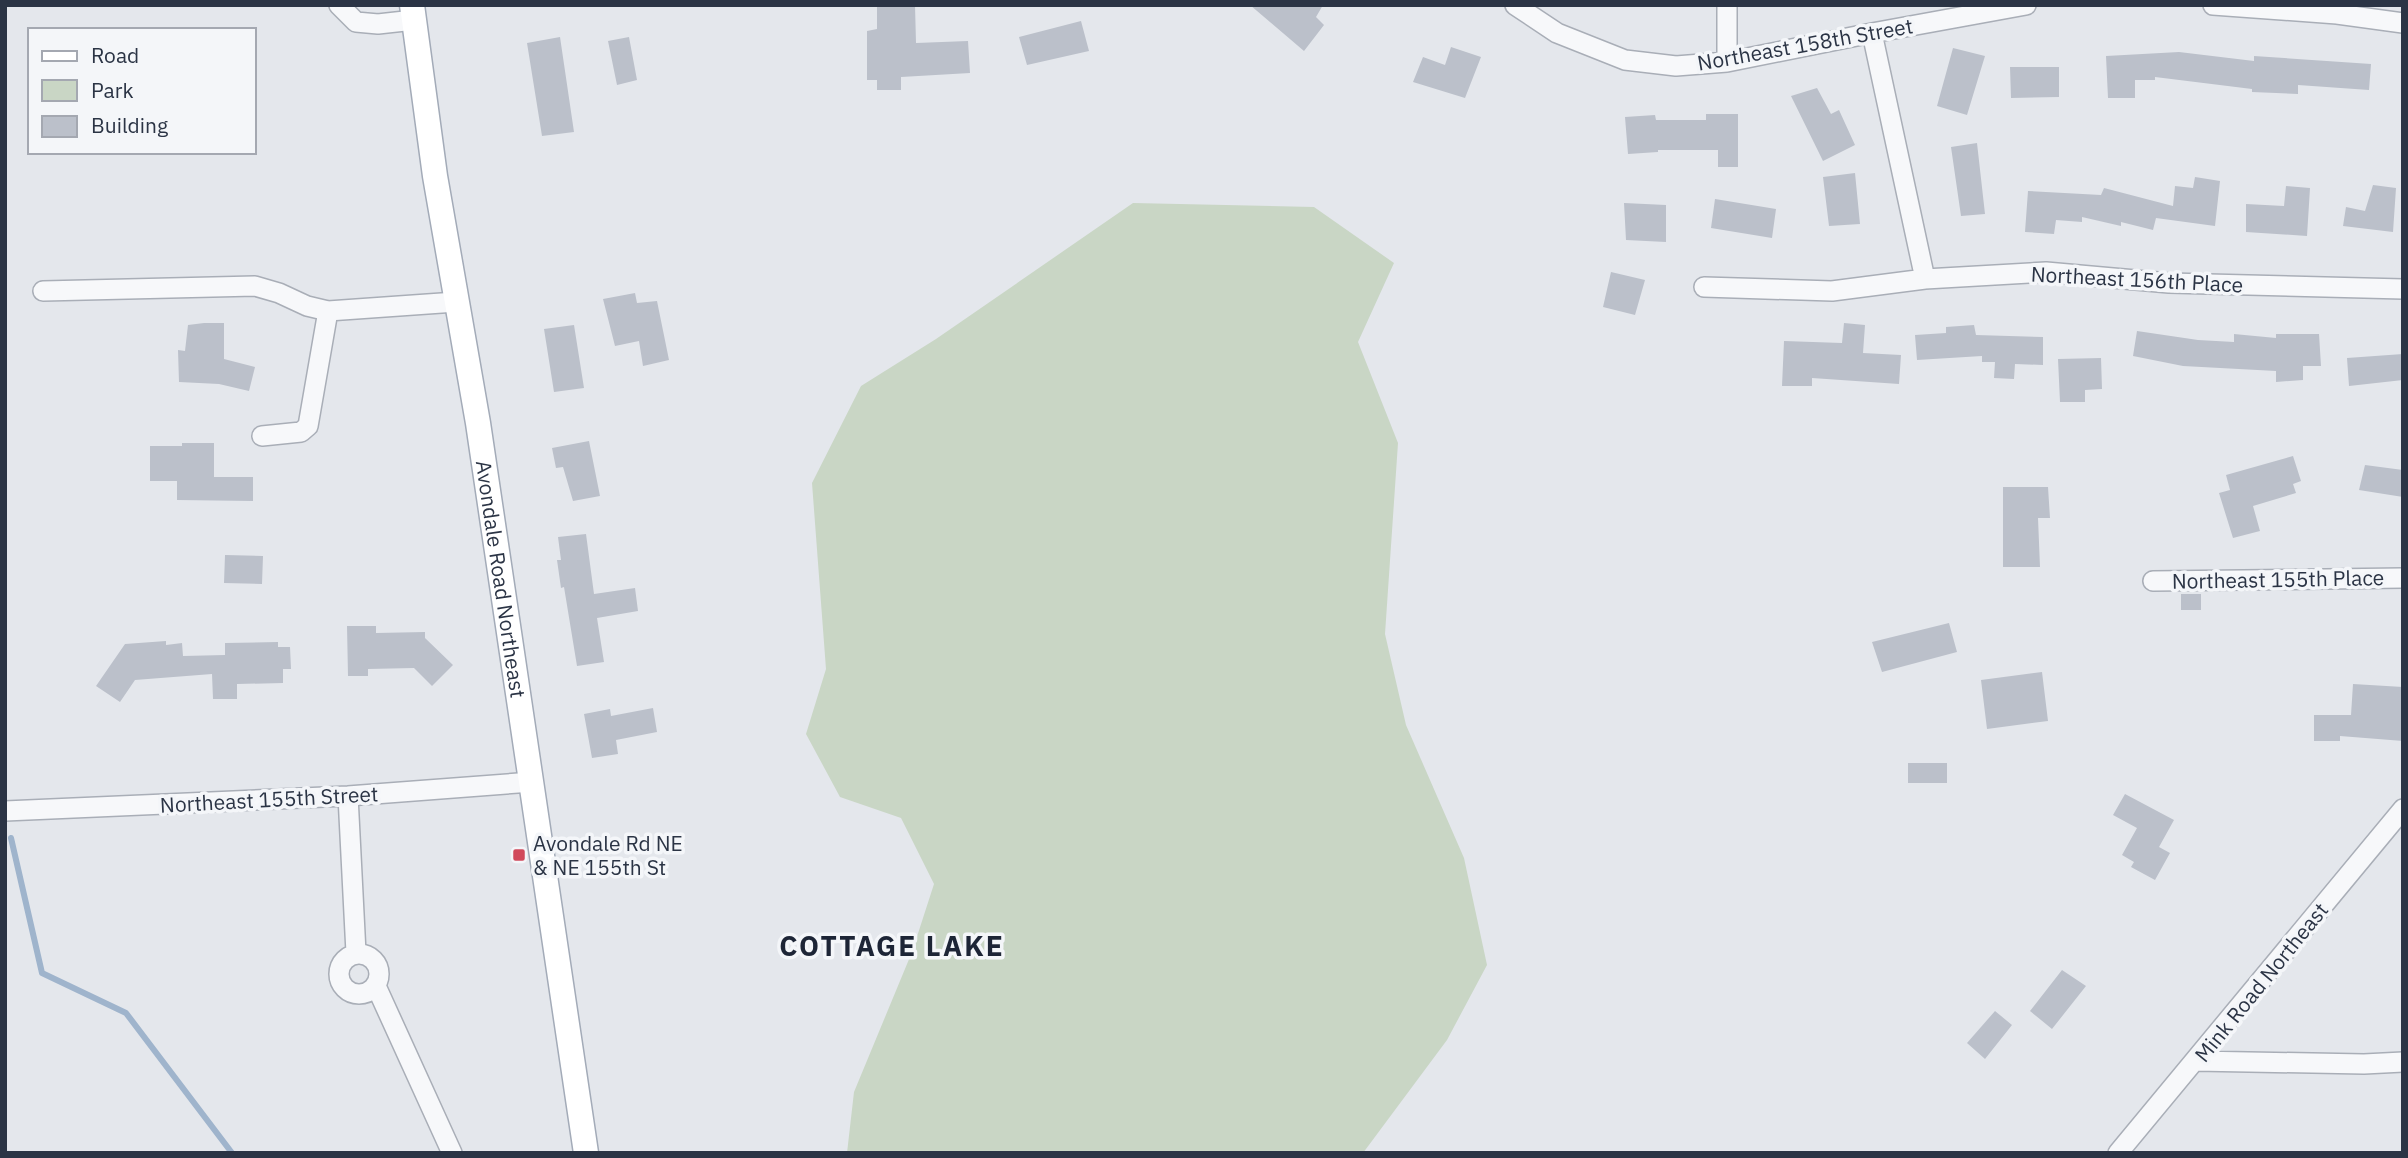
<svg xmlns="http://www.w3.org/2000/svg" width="2408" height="1158" font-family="'IBM Plex Sans',sans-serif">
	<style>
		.green { fill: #c9d6c5 }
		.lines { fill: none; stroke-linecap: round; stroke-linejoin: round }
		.stream { stroke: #9fb4cc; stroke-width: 6 }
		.building { fill: #bbc0ca }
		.minor-casing { stroke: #a9aeb7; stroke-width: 22 }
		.major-casing { stroke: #a3abb8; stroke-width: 27 }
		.minor { stroke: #f7f8fa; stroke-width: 19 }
		.major { stroke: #fff; stroke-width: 24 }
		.poi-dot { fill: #d1495b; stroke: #f4f6f9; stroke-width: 2.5 }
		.labels { text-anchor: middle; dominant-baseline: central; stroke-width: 7; stroke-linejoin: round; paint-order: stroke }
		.street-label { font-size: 21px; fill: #2b3445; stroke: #f4f6f9 }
		.poi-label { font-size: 21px; fill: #2b3445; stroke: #f4f6f9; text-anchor: start }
		.district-label { font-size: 28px; font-weight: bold; letter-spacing: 2px; fill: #1d2536; stroke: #f4f6f9 }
	</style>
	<rect width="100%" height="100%" fill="#e4e7ec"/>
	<path class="green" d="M 1133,203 L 1314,207 L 1394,263 L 1358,342 L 1398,443 L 1385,634 L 1406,725 L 1464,858 L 1487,965 L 1447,1040 L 1363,1153 L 847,1153 L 854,1092 L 912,952 L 934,884 L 901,818 L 840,797 L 806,734 L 826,669 L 812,483 L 861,386 L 936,339 Z"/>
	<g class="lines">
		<path class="stream" d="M 11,838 L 42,973 L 126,1013 L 232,1153"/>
	</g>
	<path class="building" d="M 877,5 L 915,5 L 916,43 L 968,41 L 970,73 L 901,77 L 901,90 L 877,90 L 877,80 L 867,80 L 867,31 L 877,29 Z
		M 1250,5 L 1323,5 L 1316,17 L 1324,25 L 1304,51 Z
		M 1081,21 L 1089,51 L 1027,65 L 1019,37 Z
		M 560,37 L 574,132 L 542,136 L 527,43 Z
		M 629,37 L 637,80 L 617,85 L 608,41 Z
		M 1451,47 L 1481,57 L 1465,98 L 1413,82 L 1423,57 L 1445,65 Z
		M 1953,48 L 1985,56 L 1967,115 L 1937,106 Z
		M 2179,52 L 2254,61 L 2254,56 L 2371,64 L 2369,90 L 2298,85 L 2298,94 L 2252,92 L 2252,89 L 2155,77 L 2155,80 L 2135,80 L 2135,98 L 2108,98 L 2106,56 Z
		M 2010,67 L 2059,67 L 2059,97 L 2011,98 Z
		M 1817,88 L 1831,114 L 1839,110 L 1855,145 L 1823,161 L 1791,96 Z
		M 1706,114 L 1738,114 L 1738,167 L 1718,167 L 1718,150 L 1658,150 L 1658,152 L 1628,154 L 1625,117 L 1655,115 L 1656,120 L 1706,120 Z
		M 1977,143 L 1985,214 L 1961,216 L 1951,147 Z
		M 1855,173 L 1860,224 L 1829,226 L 1823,177 Z
		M 2195,177 L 2220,181 L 2215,226 L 2156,218 L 2153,230 L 2121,222 L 2121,226 L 2082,217 L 2082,222 L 2056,220 L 2054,234 L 2025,232 L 2028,191 L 2101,195 L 2104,188 L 2173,206 L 2175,186 L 2193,188 Z
		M 2373,185 L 2396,188 L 2393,232 L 2343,226 L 2346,207 L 2365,211 Z
		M 2286,186 L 2310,188 L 2307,236 L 2246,232 L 2246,204 L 2284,206 Z
		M 1715,199 L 1776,209 L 1772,238 L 1711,228 Z
		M 1624,203 L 1666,205 L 1666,242 L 1626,240 Z
		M 1611,272 L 1645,280 L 1635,315 L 1603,307 Z
		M 635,293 L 637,303 L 657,301 L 669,360 L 643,366 L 639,341 L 615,346 L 603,299 Z
		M 204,323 L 224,323 L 224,359 L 255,367 L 249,391 L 219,384 L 179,382 L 178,350 L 185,351 L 188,325 Z
		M 1844,323 L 1865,325 L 1863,353 L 1901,355 L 1899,384 L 1812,378 L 1812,386 L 1782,386 L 1784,341 L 1842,343 Z
		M 574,325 L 584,388 L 554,392 L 544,329 Z
		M 1974,325 L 1976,335 L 2043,337 L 2043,365 L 2015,364 L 2014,379 L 1994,378 L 1995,362 L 1982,362 L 1982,356 L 1917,360 L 1915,335 L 1946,333 L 1946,327 Z
		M 2137,331 L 2198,340 L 2234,342 L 2234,334 L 2276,338 L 2276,334 L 2319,334 L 2321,366 L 2303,366 L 2303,380 L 2276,382 L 2276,371 L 2183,366 L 2133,356 Z
		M 2403,354 L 2403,380 L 2349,386 L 2347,358 Z
		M 2101,358 L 2102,389 L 2085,390 L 2085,402 L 2060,402 L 2058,359 Z
		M 589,441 L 600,496 L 573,501 L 563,467 L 556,468 L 552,448 Z
		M 182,443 L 214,443 L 214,477 L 253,477 L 253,501 L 177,500 L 177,481 L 150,481 L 150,446 L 182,446 Z
		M 2293,456 L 2301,481 L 2293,484 L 2296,493 L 2253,506 L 2260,531 L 2233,538 L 2219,493 L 2230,490 L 2226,475 Z
		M 2365,465 L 2403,470 L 2403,497 L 2359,490 Z
		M 2003,487 L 2048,487 L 2050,518 L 2038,518 L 2040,567 L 2003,567 Z
		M 586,534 L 594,594 L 635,588 L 638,611 L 597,618 L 604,662 L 577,666 L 564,587 L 561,588 L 557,560 L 561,560 L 558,537 Z
		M 225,555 L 263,556 L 262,584 L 224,583 Z
		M 2181,594 L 2201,594 L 2201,610 L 2181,610 Z
		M 1949,623 L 1957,652 L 1882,672 L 1872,642 Z
		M 347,626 L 376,626 L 376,633 L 425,632 L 425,638 L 453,665 L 432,686 L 414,668 L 368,669 L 368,676 L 348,676 Z
		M 166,641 L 166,645 L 182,643 L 183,656 L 225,655 L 225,643 L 278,642 L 278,647 L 290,647 L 291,669 L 283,669 L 283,683 L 237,684 L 237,699 L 213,699 L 212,674 L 135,680 L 120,702 L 96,686 L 125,644 Z
		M 2042,672 L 2048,721 L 1987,729 L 1981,680 Z
		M 2353,684 L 2403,687 L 2403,741 L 2340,736 L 2340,741 L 2314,741 L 2314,715 L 2351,715 Z
		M 653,708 L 657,732 L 616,740 L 618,754 L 592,758 L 584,714 L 610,709 L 611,716 Z
		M 1908,763 L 1947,763 L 1947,783 L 1908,783 Z
		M 2125,794 L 2174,820 L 2159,847 L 2170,853 L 2155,880 L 2131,867 L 2134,862 L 2122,855 L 2137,828 L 2113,815 Z
		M 2062,970 L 2086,986 L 2052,1029 L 2030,1011 Z
		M 1995,1011 L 2012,1025 L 1985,1059 L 1967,1043 Z"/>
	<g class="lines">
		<defs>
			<path id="minor" d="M 339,5 L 356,22 L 378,24 L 414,20
				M 1515,5 L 1557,33 L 1625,60 L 1676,66 L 1727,62 L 1872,33 L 2026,5
				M 1727,5 L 1727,62
				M 2213,5 L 2337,14 L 2403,23
				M 1872,33 L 1925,279
				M 1704,287 L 1832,291 L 1925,279 L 2046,272 L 2169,283 L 2403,289
				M 43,291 L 255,286 L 279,293 L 307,306 L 328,311 L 456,302
				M 262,436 L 301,432 L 308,426 L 328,311
				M 2153,581 L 2403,578
				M 348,796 L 356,953
				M 5,811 L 348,796 L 532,782
				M339 974a20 20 0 1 1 40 0a20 20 0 1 1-40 0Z
				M 376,986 L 452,1153
				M 2196,1061 L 2364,1064 L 2403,1062
				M 2118,1153 L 2403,809"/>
			<g id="major">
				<path id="s1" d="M 412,5 L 435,176 L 478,423 L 586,1153"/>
			</g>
		</defs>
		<use href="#minor" class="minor-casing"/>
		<use href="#major" class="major-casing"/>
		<use href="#minor" class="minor"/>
		<use href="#major" class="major"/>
	</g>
	<rect class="poi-dot" x="512" y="848" width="14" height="14" rx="3.5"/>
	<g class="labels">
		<g class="street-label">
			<text transform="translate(1805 44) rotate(-10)">Northeast 158th Street</text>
			<text transform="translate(2137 279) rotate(3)">Northeast 156th Place</text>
			<text stroke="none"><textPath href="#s1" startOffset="581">Avondale Road Northeast</textPath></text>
			<text transform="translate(2278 579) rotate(-1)">Northeast 155th Place</text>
			<text transform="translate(269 799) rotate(-3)">Northeast 155th Street</text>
			<text transform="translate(2261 982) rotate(-51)">Mink Road Northeast</text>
		</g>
		<g class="poi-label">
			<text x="533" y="843">Avondale Rd NE<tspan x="533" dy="24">&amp; NE 155th St</tspan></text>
		</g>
		<g class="district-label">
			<text x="892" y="945">COTTAGE LAKE</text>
		</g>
	</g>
	<rect width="2408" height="1158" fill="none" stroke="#2b3445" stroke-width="14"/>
	<rect x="28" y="28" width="228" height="126" fill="#f4f6f9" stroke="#a4a8b1" stroke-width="2"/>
	<rect x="42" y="51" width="35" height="10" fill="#ffffff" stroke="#a4a8b1" stroke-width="2"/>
	<text x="91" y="63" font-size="21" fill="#2b3445">Road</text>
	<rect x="42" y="80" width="35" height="21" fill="#c9d6c5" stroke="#a4a8b1" stroke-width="2"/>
	<text x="91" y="98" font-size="21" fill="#2b3445">Park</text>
	<rect x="42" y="116" width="35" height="21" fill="#bbc0ca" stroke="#a4a8b1" stroke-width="2"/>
	<text x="91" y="133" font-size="21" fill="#2b3445">Building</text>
</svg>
